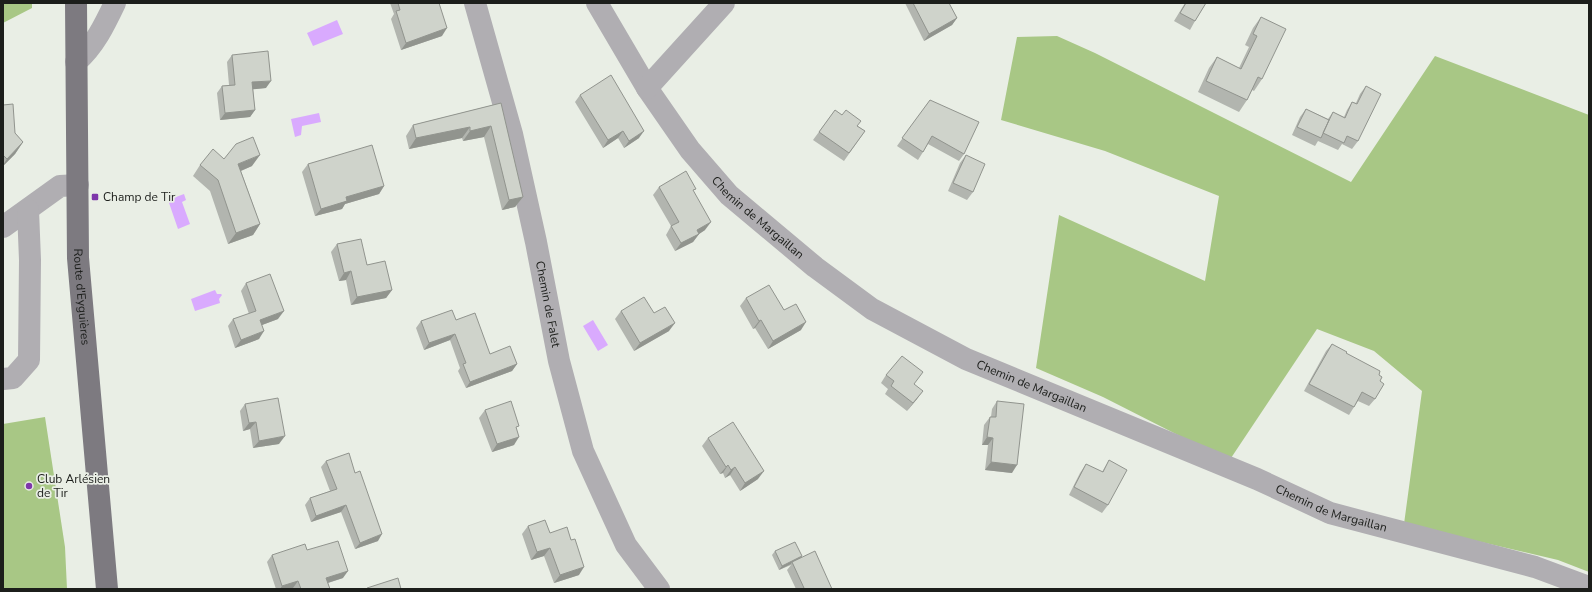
<svg xmlns="http://www.w3.org/2000/svg" width="1592" height="592" font-family="'Nunito Sans',sans-serif">
	<style>
		.green { fill: #a8c785 }
		.water { fill: #d9aafe }
		.lines { fill: none; stroke-linecap: round; stroke-linejoin: round }
		.minor { stroke: #b0aeb2; stroke-width: 22 }
		.major { stroke: #7d7a80; stroke-width: 22 }
		.wall { fill: #b2b5af }
		.shaded-wall { fill: #91948e }
		.building { fill: #cfd3cb; stroke: #91948e }
		.poi-dot { fill: #7e37aa; stroke: #e9eee5; stroke-width: 1.5 }
		.labels { text-anchor: middle; dominant-baseline: central; stroke-width: 3.5; stroke-linejoin: round; paint-order: stroke }
		.poi-label { font-size: 12px; fill: #1c1e1b; stroke: #e9eee5; text-anchor: start }
		.street-label { font-size: 12px; fill: #1c1e1b; stroke: #e9eee5 }
	</style>
	<rect width="100%" height="100%" fill="#e9eee5"/>
	<path class="green" d="M 3,3 L 32,3 L 32,8 L 3,23 Z
		M 1057,36 L 1095,53 L 1351,182 L 1435,56 L 1589,115 L 1589,572 L 1558,560 L 1404,524 L 1422,391 L 1374,351 L 1317,329 L 1229,461 L 1103,397 L 1036,368 L 1059,215 L 1205,281 L 1219,196 L 1105,151 L 1001,120 L 1017,37 Z
		M 45,417 L 65,547 L 67,589 L 3,589 L 3,424 Z"/>
	<path class="water" d="M 337,20 L 343,34 L 313,46 L 307,33 Z
		M 319,113 L 321,122 L 302,126 L 301,135 L 295,137 L 291,119 Z
		M 184,194 L 186,200 L 182,202 L 190,224 L 178,229 L 168,200 Z
		M 215,290 L 217,294 L 221,294 L 222,295 L 219,299 L 220,303 L 195,311 L 191,299 Z
		M 593,320 L 608,345 L 598,351 L 583,326 Z"/>
	<g class="lines">
		<g class="minor">
			<path id="s1" d="M 475,3 L 512,134 L 536,242 L 559,361 L 583,451 L 626,545 L 659,589"/>
			<path id="s2" d="M 597,3 L 647,88 L 690,150 L 729,195 L 815,267 L 872,309 L 966,359 L 1257,479 L 1330,513 L 1535,567 L 1589,587"/>
			<path d="M 76,62 C 94,47 105,24 115,3"/>
			<path d="M 647,88 L 724,3"/>
			<path d="M 3,227 L 60,186 L 78,185"/>
			<path d="M 3,379 L 13,378 L 29,360 L 30,260 L 28,210"/>
		</g>
		<path class="major" id="s3" d="M 76,3 L 78,258 L 107,589"/>
	</g>
	<path class="wall" d="M 390,3 L 439,3 L 442,36 L 401,50 L 391,19 L 394,14 Z
		M 905,3 L 949,3 L 957,18 L 952,25 L 924,41 Z
		M 1185,3 L 1206,3 L 1195,21 L 1190,30 L 1174,21 Z
		M 1261,17 L 1262,79 L 1254,91 L 1252,90 L 1247,100 L 1239,112 L 1198,92 L 1209,68 L 1217,57 L 1239,68 L 1249,47 L 1245,45 L 1253,28 Z
		M 232,55 L 266,88 L 253,89 L 255,110 L 250,117 L 220,120 L 217,93 L 222,86 L 229,85 L 227,62 Z
		M 1366,86 L 1358,141 L 1352,149 L 1342,144 L 1338,150 L 1318,141 L 1315,146 L 1292,135 L 1300,117 L 1306,109 L 1328,119 L 1333,112 L 1344,117 L 1347,110 L 1352,102 L 1356,103 L 1360,94 Z
		M 580,95 L 639,138 L 624,148 L 618,138 L 603,148 L 575,102 Z
		M 930,100 L 964,154 L 959,161 L 928,144 L 918,160 L 897,146 Z
		M 501,103 L 523,197 L 515,207 L 502,210 L 484,137 L 463,141 L 462,138 L 409,149 L 406,136 L 413,125 Z
		M 3,105 L 15,133 L 23,142 L 15,154 L 3,166 Z
		M 835,110 L 865,131 L 844,161 L 813,140 Z
		M 966,155 L 973,192 L 967,200 L 948,191 L 960,163 Z
		M 224,159 L 252,166 L 241,171 L 260,224 L 253,235 L 228,244 L 210,191 L 193,176 L 200,165 Z
		M 308,164 L 384,186 L 379,194 L 345,204 L 342,209 L 315,216 L 302,172 Z
		M 659,187 L 694,192 L 705,230 L 699,234 L 693,242 L 675,251 L 666,235 L 671,226 L 653,195 Z
		M 337,244 L 367,265 L 392,290 L 386,298 L 351,305 L 346,280 L 339,281 L 331,252 Z
		M 246,283 L 278,319 L 262,325 L 259,339 L 235,348 L 228,326 L 233,319 L 249,314 L 241,291 Z
		M 746,298 L 784,310 L 801,330 L 768,349 L 755,328 L 753,329 L 740,306 Z
		M 621,311 L 654,313 L 669,331 L 634,351 L 615,319 Z
		M 456,320 L 490,354 L 517,364 L 512,371 L 466,388 L 458,371 L 460,368 L 450,340 L 424,350 L 416,328 L 421,321 Z
		M 1332,344 L 1379,375 L 1380,381 L 1375,399 L 1369,406 L 1358,401 L 1354,407 L 1349,415 L 1304,391 L 1326,351 Z
		M 886,375 L 914,384 L 917,399 L 907,411 L 885,394 L 888,389 L 881,383 Z
		M 997,401 L 1012,473 L 985,470 L 988,445 L 982,445 L 984,425 L 990,417 L 991,417 L 992,409 Z
		M 245,404 L 279,444 L 253,448 L 250,429 L 243,431 L 240,411 Z
		M 485,410 L 517,430 L 514,445 L 492,452 L 479,418 Z
		M 708,438 L 758,479 L 740,491 L 730,475 L 725,478 L 723,473 L 720,474 L 702,446 Z
		M 1109,460 L 1108,505 L 1102,513 L 1069,495 L 1080,473 L 1086,464 L 1102,472 Z
		M 326,461 L 378,541 L 355,549 L 341,512 L 311,522 L 305,505 L 310,498 L 330,491 L 321,467 Z
		M 528,526 L 550,533 L 579,575 L 554,583 L 544,556 L 531,560 L 522,534 Z
		M 307,550 L 343,578 L 328,583 L 330,589 L 294,589 L 293,588 L 289,589 L 276,589 L 267,562 L 272,555 Z
		M 775,551 L 802,556 L 800,558 L 832,589 L 796,589 L 787,570 L 791,565 L 779,570 L 772,555 Z"/>
	<path class="shaded-wall" d="M 957,18 L 952,25 L 924,41 L 929,34 Z
		M 447,28 L 442,36 L 401,50 L 406,43 Z
		M 271,81 L 266,88 L 247,90 L 252,82 Z
		M 255,110 L 250,117 L 220,120 L 225,113 Z
		M 491,126 L 484,137 L 463,141 L 470,131 Z
		M 470,127 L 462,138 L 409,149 L 416,138 Z
		M 623,131 L 618,138 L 603,148 L 608,140 Z
		M 644,131 L 639,138 L 624,148 L 629,141 Z
		M 23,142 L 15,154 L 3,166 L 3,165 L 7,159 Z
		M 260,155 L 252,166 L 231,175 L 238,164 Z
		M 384,186 L 379,194 L 345,204 L 342,209 L 315,216 L 321,209 L 346,197 Z
		M 523,197 L 515,207 L 502,210 L 509,200 Z
		M 711,222 L 705,230 L 699,234 L 693,242 L 675,251 L 681,243 L 697,230 Z
		M 260,224 L 253,235 L 228,244 L 236,233 Z
		M 351,271 L 346,280 L 339,281 L 344,273 Z
		M 392,290 L 386,298 L 351,305 L 357,297 Z
		M 284,311 L 278,319 L 254,328 L 260,320 Z
		M 761,320 L 755,328 L 753,329 L 759,321 Z
		M 806,322 L 801,330 L 768,349 L 773,341 Z
		M 675,323 L 669,331 L 634,351 L 640,343 Z
		M 264,331 L 259,339 L 235,348 L 241,340 Z
		M 455,334 L 450,340 L 424,350 L 429,343 Z
		M 517,364 L 512,371 L 466,388 L 470,382 Z
		M 923,391 L 917,399 L 907,411 L 913,403 Z
		M 256,422 L 250,429 L 243,431 L 249,423 Z
		M 285,436 L 279,444 L 253,448 L 259,441 Z
		M 519,437 L 514,445 L 492,452 L 497,444 Z
		M 987,437 L 993,438 L 988,445 L 982,445 Z
		M 991,462 L 1017,465 L 1012,473 L 985,470 Z
		M 728,465 L 723,473 L 720,474 L 726,467 Z
		M 735,467 L 730,475 L 725,478 L 731,470 Z
		M 764,471 L 758,479 L 740,491 L 745,483 Z
		M 346,505 L 341,512 L 311,522 L 316,516 Z
		M 382,534 L 378,541 L 355,549 L 360,543 Z
		M 550,548 L 544,556 L 531,560 L 537,552 Z
		M 802,556 L 799,560 L 792,562 L 791,564 L 779,570 L 782,566 Z
		M 584,567 L 579,575 L 554,583 L 560,575 Z
		M 348,571 L 343,578 L 321,585 L 326,578 Z
		M 298,581 L 293,588 L 289,589 L 280,589 L 282,586 Z"/>
	<path class="building" d="M 398,3 L 439,3 L 447,28 L 406,43 L 396,11 L 400,10 Z
		M 913,3 L 949,3 L 957,18 L 929,34 Z
		M 1186,3 L 1206,3 L 1195,21 L 1180,13 Z
		M 1261,17 L 1286,29 L 1262,79 L 1258,77 L 1247,100 L 1206,81 L 1217,57 L 1241,69 L 1257,36 L 1253,34 Z
		M 268,51 L 271,81 L 252,82 L 255,110 L 225,113 L 222,86 L 235,85 L 232,55 Z
		M 611,75 L 644,131 L 629,141 L 623,131 L 608,140 L 580,95 Z
		M 1366,86 L 1381,94 L 1358,141 L 1347,136 L 1344,143 L 1323,133 L 1333,112 L 1345,118 L 1352,102 L 1357,104 Z
		M 930,100 L 979,122 L 964,154 L 932,136 L 923,152 L 902,138 Z
		M 501,103 L 523,197 L 509,200 L 491,126 L 470,131 L 470,127 L 416,138 L 413,125 Z
		M 13,104 L 15,133 L 23,142 L 7,159 L 3,155 L 3,105 Z
		M 1306,109 L 1329,120 L 1321,138 L 1297,127 Z
		M 835,110 L 842,115 L 846,110 L 861,121 L 857,126 L 865,131 L 849,153 L 819,132 Z
		M 253,137 L 260,155 L 238,164 L 260,224 L 236,233 L 218,180 L 200,165 L 213,149 L 224,159 L 236,144 Z
		M 372,145 L 384,186 L 346,197 L 347,201 L 321,209 L 308,164 Z
		M 966,155 L 985,164 L 973,192 L 953,183 Z
		M 686,171 L 696,189 L 693,190 L 711,222 L 697,230 L 699,234 L 681,243 L 671,226 L 679,222 L 659,187 Z
		M 361,239 L 367,265 L 385,261 L 392,290 L 357,297 L 351,271 L 344,273 L 337,244 Z
		M 270,274 L 284,311 L 260,320 L 264,331 L 241,340 L 233,319 L 256,311 L 246,283 Z
		M 769,285 L 784,310 L 796,304 L 806,322 L 773,341 L 761,320 L 759,321 L 746,298 Z
		M 644,297 L 654,313 L 665,307 L 675,323 L 640,343 L 621,311 Z
		M 452,310 L 456,320 L 475,313 L 490,354 L 510,346 L 517,364 L 470,382 L 463,364 L 466,363 L 455,334 L 429,343 L 421,321 Z
		M 1332,344 L 1347,352 L 1346,353 L 1380,371 L 1379,375 L 1382,377 L 1380,381 L 1384,384 L 1375,399 L 1362,392 L 1354,407 L 1309,384 Z
		M 902,356 L 923,372 L 914,384 L 923,391 L 913,403 L 891,386 L 894,381 L 886,375 Z
		M 278,398 L 285,436 L 259,441 L 256,422 L 249,423 L 245,404 Z
		M 511,401 L 519,426 L 516,427 L 519,437 L 497,444 L 485,410 Z
		M 997,401 L 1024,404 L 1017,465 L 991,462 L 993,438 L 987,437 L 990,417 L 996,417 Z
		M 733,422 L 764,471 L 745,483 L 735,467 L 731,470 L 728,465 L 726,467 L 708,438 Z
		M 349,453 L 355,473 L 360,471 L 382,534 L 360,543 L 346,505 L 316,516 L 310,498 L 337,489 L 326,461 Z
		M 1109,460 L 1127,470 L 1108,505 L 1074,487 L 1086,464 L 1103,472 Z
		M 545,520 L 550,533 L 567,527 L 571,540 L 575,539 L 584,567 L 560,575 L 550,548 L 537,552 L 528,526 Z
		M 338,541 L 348,571 L 326,578 L 330,589 L 301,589 L 298,581 L 282,586 L 272,555 L 305,544 L 307,550 Z
		M 795,542 L 802,556 L 782,566 L 775,551 Z
		M 815,551 L 832,589 L 802,589 L 804,588 L 792,562 Z
		M 398,578 L 401,589 L 368,589 L 367,588 Z"/>
	<g class="poi-dot">
		<rect x="91" y="193" width="8" height="8" rx="2"/>
		<circle cx="29" cy="486" r="4"/>
	</g>
	<g class="labels">
		<g class="poi-label">
			<text x="103" y="197">Champ de Tir</text>
			<text x="37" y="479">Club Arlésien<tspan x="37" dy="14">de Tir</tspan></text>
		</g>
		<g class="street-label">
			<text stroke="none"><textPath href="#s2" startOffset="270">Chemin de Margaillan</textPath></text>
			<text stroke="none"><textPath href="#s3" startOffset="294">Route d'Eyguières</textPath></text>
			<text stroke="none"><textPath href="#s1" startOffset="310">Chemin de Falet</textPath></text>
			<text stroke="none"><textPath href="#s2" startOffset="594">Chemin de Margaillan</textPath></text>
			<text stroke="none"><textPath href="#s2" startOffset="918">Chemin de Margaillan</textPath></text>
		</g>
	</g>
	<rect width="1592" height="592" fill="none" stroke="#1c1e1b" stroke-width="8"/>
</svg>
